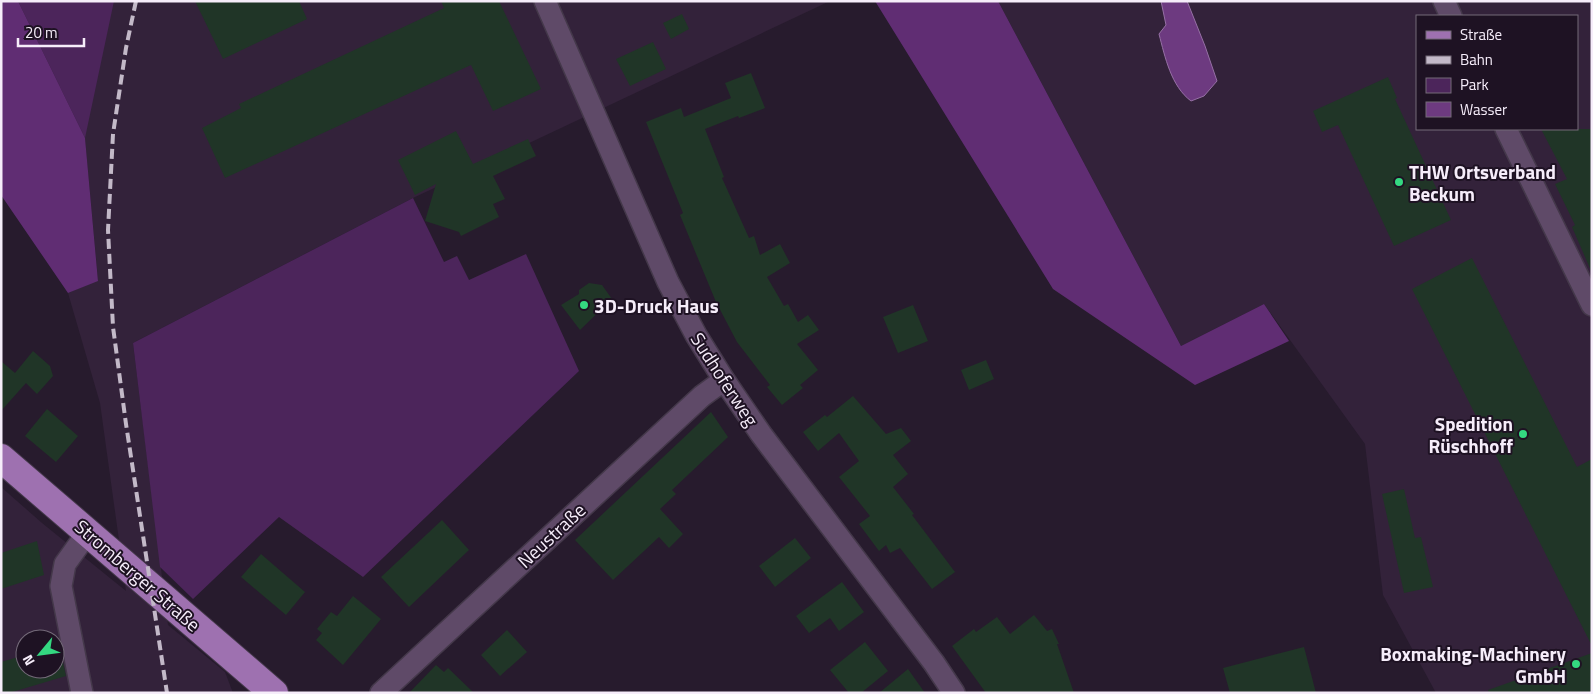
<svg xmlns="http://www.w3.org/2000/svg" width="1593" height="694" font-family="'Titillium Web',sans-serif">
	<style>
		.built { fill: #33223a; fill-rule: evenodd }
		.green { fill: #4c255b }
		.forest { fill: #602d73 }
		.water { fill: #6d3a80; stroke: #9670a5 }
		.building { fill: #203527 }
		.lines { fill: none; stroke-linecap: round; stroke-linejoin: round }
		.minor-casing { stroke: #44384a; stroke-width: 24 }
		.major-casing { stroke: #44384a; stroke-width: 30 }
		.minor { stroke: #5f4a68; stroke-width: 21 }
		.major { stroke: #9e71b0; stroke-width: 28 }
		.rail { stroke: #c3b9c8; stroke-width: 4; stroke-dasharray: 10 5; stroke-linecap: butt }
		.poi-dot { fill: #34d881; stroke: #1e1223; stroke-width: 2 }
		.labels { text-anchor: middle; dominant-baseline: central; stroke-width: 4; stroke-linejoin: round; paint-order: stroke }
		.poi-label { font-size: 19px; font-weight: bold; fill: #f6edfa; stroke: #1e1223; text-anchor: start }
		.street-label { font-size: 19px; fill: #f6edfa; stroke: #1e1223 }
	</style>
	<rect width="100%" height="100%" fill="#271b2d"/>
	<path class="built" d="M 18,1 L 830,1 L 413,198 L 133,343 L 168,625 L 225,672 L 233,693 L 1,693 L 1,487 L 42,523 L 126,591 L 100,403 L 68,293 L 98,280 L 85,139 ZM 25,639 L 55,639 L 55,669 L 25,669 Z
		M 998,1 L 1592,1 L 1592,693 L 1436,693 L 1383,595 L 1365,444 L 1264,304 L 1181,346 ZM 1417,16 L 1577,16 L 1577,129 L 1417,129 Z"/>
	<path class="green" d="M 18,1 L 114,1 L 85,138 Z
		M 413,198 L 444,262 L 457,256 L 469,280 L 526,254 L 579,371 L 363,577 L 279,517 L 193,599 L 160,567 L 133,343 Z"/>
	<path class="forest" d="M 1,1 L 18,1 L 85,138 L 98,281 L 68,293 L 1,195 Z
		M 875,1 L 998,1 L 1181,346 L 1264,304 L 1289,341 L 1195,385 L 1053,289 Z"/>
	<path class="water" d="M 1161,1 L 1187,1 L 1205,46 L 1217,81 L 1204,96 L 1191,101 C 1171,86 1165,57 1159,34 L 1166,25 Z"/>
	<path class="building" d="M 195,1 L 299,1 L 307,19 L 223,59 Z
		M 441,1 L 499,1 L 541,89 L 493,111 L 471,65 L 225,178 L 202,128 L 241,108 L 239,104 L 444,8 Z
		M 682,14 L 689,29 L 671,39 L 663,23 Z
		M 653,42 L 666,69 L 630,86 L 616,59 Z
		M 751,73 L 765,108 L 739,118 L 738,116 L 705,129 L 724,177 L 722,178 L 749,238 L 754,236 L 760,255 L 780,244 L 790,263 L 767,277 L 784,306 L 788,304 L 798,322 L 808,315 L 819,330 L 797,344 L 818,370 L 800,385 L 803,388 L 782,405 L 767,387 L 770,385 L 737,342 L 716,302 L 680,215 L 683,213 L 646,122 L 681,108 L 684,117 L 731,98 L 725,83 Z
		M 1388,77 L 1397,98 L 1395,99 L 1451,220 L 1394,246 L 1338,125 L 1322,132 L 1313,111 Z
		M 1541,129 L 1592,129 L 1592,273 L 1572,227 L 1575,225 L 1555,184 L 1567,179 Z
		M 456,131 L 473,164 L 528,139 L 536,156 L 493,176 L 505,199 L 493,204 L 499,217 L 461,236 L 459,232 L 425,221 L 436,184 L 415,195 L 398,160 Z
		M 1472,258 L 1577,467 L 1592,459 L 1592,646 L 1412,289 Z
		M 589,283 L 602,285 L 612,299 L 580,330 L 561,305 L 579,294 L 579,290 Z
		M 913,305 L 928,341 L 898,353 L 883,317 Z
		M 33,351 L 50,366 L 53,376 L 37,394 L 26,383 L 1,411 L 1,361 L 15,373 Z
		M 986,360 L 994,379 L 969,390 L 961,370 Z
		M 853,396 L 886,434 L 901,428 L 911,441 L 893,455 L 908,474 L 893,487 L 914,514 L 912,515 L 955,572 L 932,589 L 900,548 L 890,553 L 886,545 L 879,551 L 859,524 L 870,516 L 839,477 L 859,461 L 839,433 L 818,451 L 803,432 L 825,415 L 827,417 Z
		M 47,409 L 78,436 L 56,462 L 25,436 Z
		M 711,412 L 728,437 L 672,490 L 676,494 L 660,509 L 683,534 L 669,548 L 659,537 L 613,580 L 575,540 Z
		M 1404,489 L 1415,538 L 1421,537 L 1433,587 L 1404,593 L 1382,494 Z
		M 442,520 L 469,550 L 409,607 L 381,577 Z
		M 795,538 L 811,558 L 775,587 L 759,566 Z
		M 37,541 L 44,575 L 1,589 L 1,553 Z
		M 261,554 L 305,592 L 286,615 L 241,577 Z
		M 842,582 L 864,612 L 839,631 L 830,618 L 809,633 L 796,616 Z
		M 353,596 L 381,619 L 343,665 L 316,640 L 322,633 L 317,629 L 331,612 L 337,616 Z
		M 1034,615 L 1047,631 L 1052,629 L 1059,644 L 1057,644 L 1074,693 L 986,693 L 952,646 L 974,629 L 976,632 L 997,617 L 1010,634 Z
		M 507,630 L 527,652 L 500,676 L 481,655 Z
		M 865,642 L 888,671 L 861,693 L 849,693 L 830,670 Z
		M 59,644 L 66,676 L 9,693 L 1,693 L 1,662 L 25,655 L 25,669 L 55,669 L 55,645 Z
		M 1304,647 L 1316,693 L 1230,693 L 1223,668 Z
		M 1592,653 L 1592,693 L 1489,693 L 1488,690 Z
		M 436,665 L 444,672 L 448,668 L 474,693 L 409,693 Z
		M 908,669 L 925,693 L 879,693 Z"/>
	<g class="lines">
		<defs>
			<path id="minor" d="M 545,1 L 668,282 L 696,335 L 724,380 L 761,434 L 934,663 L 954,693
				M 1444,1 L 1451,16
				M 1506,129 L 1592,305
				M 82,693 L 61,586 L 65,564 L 88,532
				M 381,693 L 702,396 L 724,380"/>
			<path id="major" d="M 1,458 L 274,693"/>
		</defs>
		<use href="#minor" class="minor-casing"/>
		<use href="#major" class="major-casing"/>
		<use href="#minor" class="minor"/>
		<use href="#major" class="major"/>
		<path class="rail" d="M 136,1 L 126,48 L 113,134 L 108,230 L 113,327 L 126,424 L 167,693"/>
	</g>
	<g class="poi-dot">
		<circle cx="1399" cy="182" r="5"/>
		<circle cx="584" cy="305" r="5"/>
		<circle cx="1523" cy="434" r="5"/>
		<circle cx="1576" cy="664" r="5"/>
	</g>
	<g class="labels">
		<g class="poi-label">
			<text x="1409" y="171">THW Ortsverband<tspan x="1409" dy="22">Beckum</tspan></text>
			<text x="594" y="305">3D-Druck Haus</text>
			<text x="1513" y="423" text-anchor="end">Spedition<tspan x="1513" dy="22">Rüschhoff</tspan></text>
			<text x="1566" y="653" text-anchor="end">Boxmaking-Machinery<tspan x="1566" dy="22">GmbH</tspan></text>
		</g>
		<g class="street-label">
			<text transform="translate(725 379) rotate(57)">Sudhoferweg</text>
			<text transform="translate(551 535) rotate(-43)">Neustraße</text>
			<text transform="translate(138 575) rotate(41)">Stromberger Straße</text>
		</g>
	</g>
	<rect width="1593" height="694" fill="none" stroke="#f6edfa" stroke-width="5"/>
	<rect x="1416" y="15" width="162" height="115" fill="#1e1223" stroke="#746a79"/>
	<rect x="1426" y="31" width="25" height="8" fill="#9e71b0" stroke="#746a79"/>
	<text x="1460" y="40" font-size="15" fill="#f6edfa">Straße</text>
	<rect x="1426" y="56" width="25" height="8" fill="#c3b9c8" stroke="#746a79"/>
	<text x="1460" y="65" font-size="15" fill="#f6edfa">Bahn</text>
	<rect x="1426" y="78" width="25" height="15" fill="#4c255b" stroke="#746a79"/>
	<text x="1460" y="90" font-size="15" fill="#f6edfa">Park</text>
	<rect x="1426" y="102" width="25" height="15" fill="#6d3a80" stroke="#746a79"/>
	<text x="1460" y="115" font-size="15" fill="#f6edfa">Wasser</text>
	<g transform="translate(40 654) rotate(241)"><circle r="24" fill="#1e1223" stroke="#746a79"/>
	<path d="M0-4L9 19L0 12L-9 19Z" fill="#34d881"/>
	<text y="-8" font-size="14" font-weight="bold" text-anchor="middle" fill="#f6edfa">N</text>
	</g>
	<path d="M18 38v8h66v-8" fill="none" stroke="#f6edfa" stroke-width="2.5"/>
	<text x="25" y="38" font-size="15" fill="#f6edfa" stroke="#1e1223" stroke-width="4" paint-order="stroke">20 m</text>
</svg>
